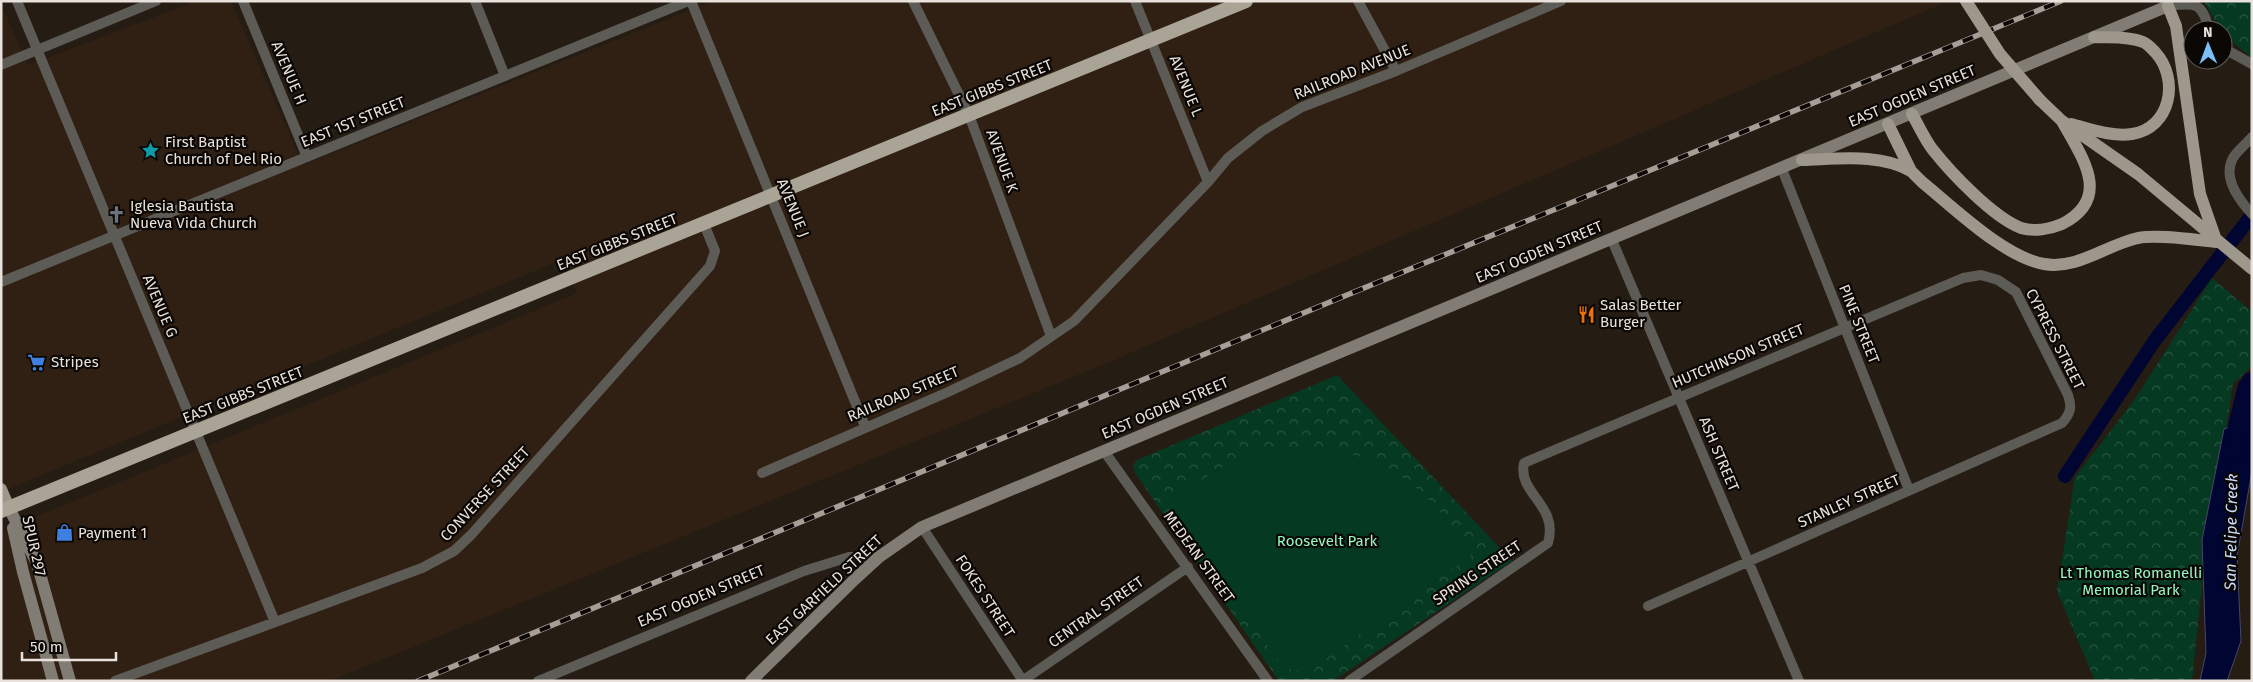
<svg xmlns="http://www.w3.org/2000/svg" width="2253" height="682" font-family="'Fira Sans',sans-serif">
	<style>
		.built { fill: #2f2013 }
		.park { fill: url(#park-crowns) }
		.pitch { fill: #053921 }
		.water { fill: #000531; stroke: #464764 }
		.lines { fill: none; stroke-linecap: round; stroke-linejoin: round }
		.canal { stroke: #000531; stroke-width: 14 }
		.river { stroke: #000531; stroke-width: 22 }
		.minor { stroke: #5d5b55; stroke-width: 10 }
		.secondary { stroke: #817d74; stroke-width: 12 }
		.primary { stroke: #9d988b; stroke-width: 12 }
		.trunk { stroke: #aaa496; stroke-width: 14 }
		.rail-casing { stroke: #a69e97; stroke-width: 5.5 }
		.rail { stroke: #0b0704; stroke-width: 4; stroke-dasharray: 11; stroke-linecap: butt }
		.primary-bridge { stroke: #9d988b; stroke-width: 12 }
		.labels { text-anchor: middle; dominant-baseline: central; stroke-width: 4.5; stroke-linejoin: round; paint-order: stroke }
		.street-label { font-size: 15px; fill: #e9e2dc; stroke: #0b0704 }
		.poi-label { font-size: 15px; fill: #e9e2dc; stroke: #0b0704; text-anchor: start }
		.park-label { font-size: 15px; fill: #95f6bf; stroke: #0b0704 }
		.water-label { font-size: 16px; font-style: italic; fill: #cadcfc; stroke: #0b0704 }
	</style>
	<defs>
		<pattern id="park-crowns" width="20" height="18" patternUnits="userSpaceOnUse" patternTransform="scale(1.25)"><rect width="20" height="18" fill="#053921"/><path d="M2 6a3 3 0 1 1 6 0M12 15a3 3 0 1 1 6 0" fill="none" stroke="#295541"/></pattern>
	</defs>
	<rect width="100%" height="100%" fill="#251c13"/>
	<path class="built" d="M 197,1 L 231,1 L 303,165 L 713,1 L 1943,1 L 1944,3 L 1112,361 L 330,681 L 1,681 L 1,531 L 577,293 L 564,259 L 1,492 L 1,3 L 28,65 Z"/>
	<path class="park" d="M 2204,1 L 2252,1 L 2252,58 L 2223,34 L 2223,30 L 2220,30 Z
		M 2212,278 L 2252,312 L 2252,366 L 2233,384 L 2202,585 L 2192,681 L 2095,681 L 2057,591 L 2075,477 L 2135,399 Z
		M 1337,375 L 1512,561 L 1333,681 L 1279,681 L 1135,473 L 1133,465 L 1137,460 Z"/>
	<path class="pitch" d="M 1298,447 C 1353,450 1393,462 1432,503 C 1447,518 1458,538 1471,556 L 1307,672 L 1284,668 L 1167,506 C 1196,483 1226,461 1263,451 C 1274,449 1286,448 1298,447 Z"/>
	<path class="water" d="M 2252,419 L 2252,471 L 2237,556 L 2241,641 L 2227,681 L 2200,681 L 2206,653 L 2202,540 L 2224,429 Z"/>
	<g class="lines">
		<path class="canal" d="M 2065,476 L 2155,340 L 2252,215"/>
		<path class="river" d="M 2233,452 L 2248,389 L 2252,383"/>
		<path class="minor" d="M 17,1 L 275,622
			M 243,1 L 307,157
			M 475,1 L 505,76
			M 691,1 L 865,426
			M 913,1 L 969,115 L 1051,336
			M 1135,1 L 1208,182
			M 1358,1 L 1396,71
			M 2164,1 L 2168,6 C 2195,3 2202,1 2209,30
			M 2223,48 L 2252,64
			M 1,65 L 156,1
			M 2252,137 C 2246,144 2237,151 2233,158 C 2222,178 2239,200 2252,214
			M 1782,169 L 1909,490
			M 1612,240 L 1799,681
			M 1,282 L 688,1
			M 1104,451 L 1268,681
			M 762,473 L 948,392 L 1020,358 L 1074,321 L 1208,182 L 1228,158 L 1262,131 L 1302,107 L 1396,71 L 1561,1
			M 922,527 L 1023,681
			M 115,681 L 422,568 L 454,551 L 471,535 L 710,266 L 715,251 L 704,224
			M 538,681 L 804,571 L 849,557 L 879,557
			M 1022,681 L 1188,567
			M 1349,681 L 1548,543 C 1559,504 1517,494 1524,463 L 1963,278 L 1981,275 L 1998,280 L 2016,292 L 2068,395 C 2072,407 2071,413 2062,423 L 1648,606"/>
		<path class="secondary" d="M 9,508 L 37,563 L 70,681
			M 13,528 L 23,572 L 53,681
			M 751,681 L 855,579 L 879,557 L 922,527 L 2168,6"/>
		<path class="primary" d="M 2168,6 L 2176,26 L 2200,194 L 2216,240
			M 2040,100 L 2062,121 L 2138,174 L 2252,269
			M 1912,114 C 1919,126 1925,140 1933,150 C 1952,174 1993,217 2021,228 C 2034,232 2050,229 2062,224 C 2113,198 2082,157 2062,121
			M 1888,124 L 1911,171 L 1922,182 C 1954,208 2004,257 2044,264 C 2077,270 2106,245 2138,238 C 2159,234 2195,240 2217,242
			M 2071,124 C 2091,129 2111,137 2132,134 C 2171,128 2180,79 2155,52 C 2152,49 2148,44 2143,42 C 2128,36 2110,38 2094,37
			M 1802,160 C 1838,159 1880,153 1911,171
			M 1,489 L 9,508"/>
		<path class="trunk" d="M 1,511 L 1246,1"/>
		<defs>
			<path id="rail" d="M 418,681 L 1330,302 L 2061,1"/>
		</defs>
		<use href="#rail" class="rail-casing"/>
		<use href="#rail" class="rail"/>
		<path class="primary-bridge" d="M 1966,1 L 2000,54 L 2040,100"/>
	</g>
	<defs>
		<symbol id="sight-bare" viewBox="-9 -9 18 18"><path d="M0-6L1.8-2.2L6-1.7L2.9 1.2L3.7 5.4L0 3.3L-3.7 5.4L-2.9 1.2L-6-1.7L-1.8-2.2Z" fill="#0f9aa8" stroke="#0b0704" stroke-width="2.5" paint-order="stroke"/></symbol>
		<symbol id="church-bare" viewBox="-9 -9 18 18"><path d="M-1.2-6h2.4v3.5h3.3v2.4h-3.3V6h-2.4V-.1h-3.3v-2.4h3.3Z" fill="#6b7280" stroke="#0b0704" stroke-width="2.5" paint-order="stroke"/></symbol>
		<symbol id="restaurant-bare" viewBox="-9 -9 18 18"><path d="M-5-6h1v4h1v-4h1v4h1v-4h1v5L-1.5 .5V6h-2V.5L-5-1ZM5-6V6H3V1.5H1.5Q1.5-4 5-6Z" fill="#e8710a" stroke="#0b0704" stroke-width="2.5" paint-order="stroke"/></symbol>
		<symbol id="supermarket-bare" viewBox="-9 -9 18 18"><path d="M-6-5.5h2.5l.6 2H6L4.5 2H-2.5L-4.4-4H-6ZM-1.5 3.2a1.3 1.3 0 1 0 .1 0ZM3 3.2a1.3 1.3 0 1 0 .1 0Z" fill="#3f7fe0" stroke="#0b0704" stroke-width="2.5" paint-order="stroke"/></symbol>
		<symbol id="shop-bare" viewBox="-9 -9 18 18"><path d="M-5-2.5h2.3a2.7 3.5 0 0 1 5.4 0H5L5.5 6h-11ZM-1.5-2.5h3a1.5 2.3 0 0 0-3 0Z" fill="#3f7fe0" stroke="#0b0704" stroke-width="2.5" paint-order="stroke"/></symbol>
	</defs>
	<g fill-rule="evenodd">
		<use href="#sight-bare" x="138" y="138" width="25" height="25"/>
		<use href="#church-bare" x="104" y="202" width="25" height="25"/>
		<use href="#restaurant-bare" x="1574" y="302" width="25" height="25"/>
		<use href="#supermarket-bare" x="24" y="350" width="25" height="25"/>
		<use href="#shop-bare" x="52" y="520" width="25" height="25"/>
	</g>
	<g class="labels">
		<g class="street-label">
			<text transform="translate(1352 72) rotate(-22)">RAILROAD AVENUE</text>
			<text transform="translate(289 73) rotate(67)">AVENUE H</text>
			<text transform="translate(1186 86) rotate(68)">AVENUE L</text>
			<text transform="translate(992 88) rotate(-22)">EAST GIBBS STREET</text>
			<text transform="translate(1912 96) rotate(-23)">EAST OGDEN STREET</text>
			<text transform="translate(353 122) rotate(-22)">EAST 1ST STREET</text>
			<text transform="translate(1002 161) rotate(70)">AVENUE K</text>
			<text transform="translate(793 208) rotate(68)">AVENUE J</text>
			<text transform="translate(617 242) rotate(-22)">EAST GIBBS STREET</text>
			<text transform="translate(1539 252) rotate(-23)">EAST OGDEN STREET</text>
			<text transform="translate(160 306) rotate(67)">AVENUE G</text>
			<text transform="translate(1859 324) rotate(68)">PINE STREET</text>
			<text transform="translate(2055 339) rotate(63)">CYPRESS STREET</text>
			<text transform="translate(1738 356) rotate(-23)">HUTCHINSON STREET</text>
			<text transform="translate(903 394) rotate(-23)">RAILROAD STREET</text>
			<text transform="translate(243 395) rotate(-22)">EAST GIBBS STREET</text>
			<text transform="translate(1165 408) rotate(-23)">EAST OGDEN STREET</text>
			<text transform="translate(1719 454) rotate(67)">ASH STREET</text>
			<text transform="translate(485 494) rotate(-47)">CONVERSE STREET</text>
			<text transform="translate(1849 501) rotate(-24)">STANLEY STREET</text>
			<text transform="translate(34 546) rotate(77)">SPUR 297</text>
			<text transform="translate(1199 557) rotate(54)">MEDEAN STREET</text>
			<text transform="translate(1477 573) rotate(-34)">SPRING STREET</text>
			<text transform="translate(824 590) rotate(-43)">EAST GARFIELD STREET</text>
			<text transform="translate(701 596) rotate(-23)">EAST OGDEN STREET</text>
			<text transform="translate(985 596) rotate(57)">FOKES STREET</text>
			<text transform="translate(1096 612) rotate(-35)">CENTRAL STREET</text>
		</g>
		<g class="poi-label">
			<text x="165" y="142">First Baptist<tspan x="165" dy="17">Church of Del Rio</tspan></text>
			<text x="130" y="206">Iglesia Bautista<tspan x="130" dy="17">Nueva Vida Church</tspan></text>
			<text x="1600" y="305">Salas Better<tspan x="1600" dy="17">Burger</tspan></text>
			<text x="51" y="362">Stripes</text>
			<text x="78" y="533">Payment 1</text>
		</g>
		<g class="park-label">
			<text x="1327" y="541">Roosevelt Park</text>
			<text x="2131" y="573">Lt Thomas Romanelli<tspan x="2131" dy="17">Memorial Park</tspan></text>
		</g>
		<g class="water-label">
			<text transform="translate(2231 532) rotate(-89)">San Felipe Creek</text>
		</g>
	</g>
	<rect width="2253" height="682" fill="none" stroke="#e9e2dc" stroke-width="5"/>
	<g transform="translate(2208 45) rotate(359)"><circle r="24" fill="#0b0704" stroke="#645f5a"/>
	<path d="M0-4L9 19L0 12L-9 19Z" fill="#7bbef8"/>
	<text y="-8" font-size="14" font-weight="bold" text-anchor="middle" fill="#e9e2dc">N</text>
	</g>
	<path d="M22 652v8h94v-8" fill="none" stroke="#e9e2dc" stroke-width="2.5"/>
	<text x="30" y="652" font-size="15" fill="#e9e2dc" stroke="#0b0704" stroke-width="4" paint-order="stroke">50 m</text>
</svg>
